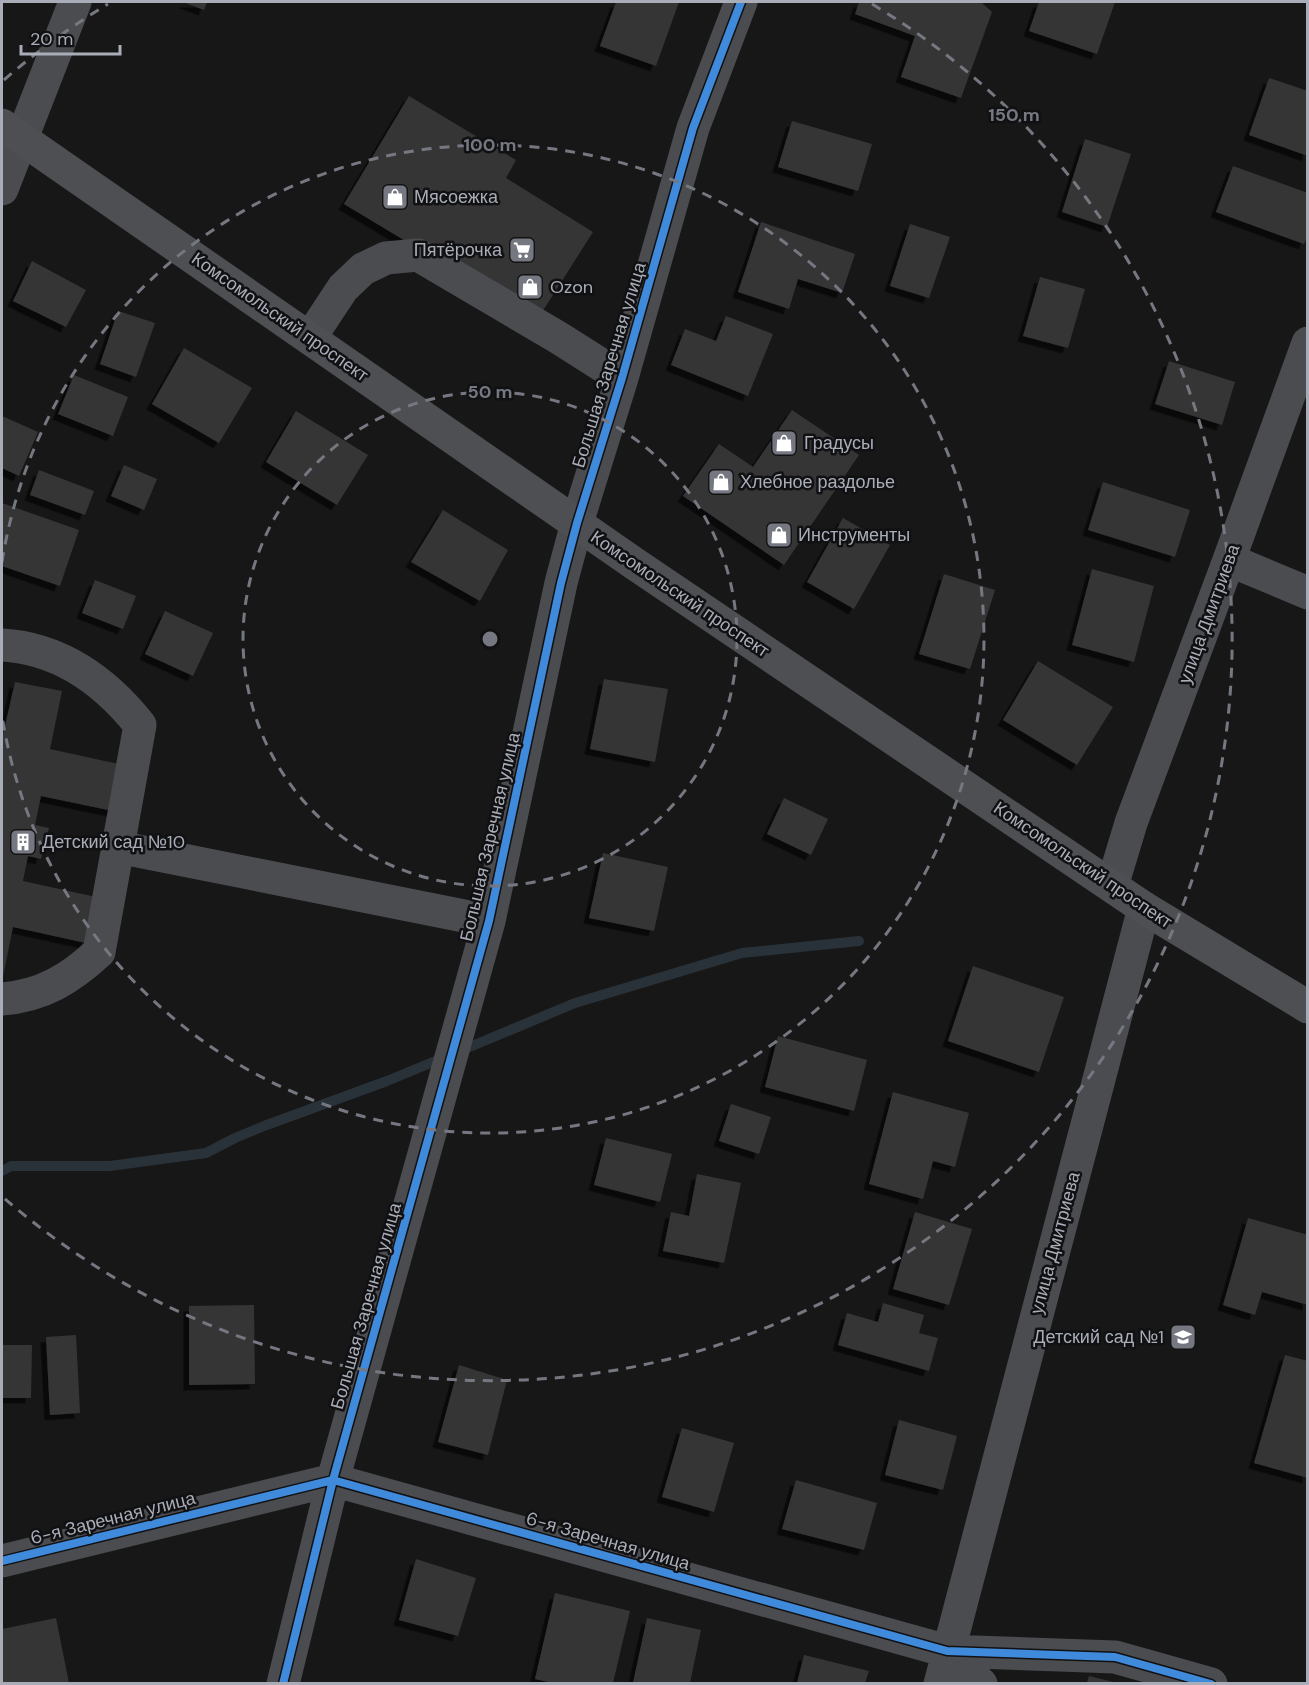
<svg xmlns="http://www.w3.org/2000/svg" width="1309" height="1685" font-family="'DM Sans',sans-serif">
	<style>
		.lines { fill: none; stroke-linecap: round; stroke-linejoin: round }
		.stream { stroke: #2a3239; stroke-width: 10 }
		.building { fill: #353536; filter: url(#shadow) }
		.minor { stroke: #4b4c50; stroke-width: 33 }
		.major { stroke: #4d4f52; stroke-width: 33 }
		.cycleway-casing { stroke: #111113; stroke-width: 11 }
		.cycleway { stroke: #408adc; stroke-width: 8 }
		.ring { fill: none; stroke: #757880; stroke-width: 3; stroke-dasharray: 10 8 }
		.labels { text-anchor: middle; dominant-baseline: central; stroke-width: 5; stroke-linejoin: round; paint-order: stroke }
		.poi-label { font-size: 18px; fill: #a8adb8; stroke: #111113; text-anchor: start }
		.street-label { font-size: 18px; fill: #a8adb8; stroke: #111113 }
		.centre { fill: #757880; stroke: #111113; stroke-width: 3 }
		.ring-label { font-size: 18px; text-anchor: middle; font-weight: bold; fill: #757880; stroke: #111113; stroke-width: 5; stroke-linejoin: round; paint-order: stroke }
	</style>
	<defs>
		<filter id="shadow"><feDropShadow dx="-5.5" dy="5.5" stdDeviation="0" flood-color="#0009"/></filter>
	</defs>
	<rect width="100%" height="100%" fill="#171717"/>
	<g class="lines">
		<path class="stream" d="M 460,1051 L 575,1003 L 742,953 L 859,941
			M 2,1171 L 11,1166 L 110,1166 L 206,1153 L 235,1138 L 264,1126 L 387,1081 L 445,1057"/>
	</g>
	<path class="building" d="M 183,2 L 207,2 L 204,10 Z
		M 616,2 L 679,2 L 656,66 L 600,46 Z
		M 859,2 L 981,2 L 992,12 L 961,98 L 901,77 L 915,36 L 855,14 Z
		M 1039,2 L 1115,2 L 1097,54 L 1029,31 Z
		M 1269,78 L 1308,91 L 1308,156 L 1249,135 Z
		M 409,96 L 516,160 L 506,178 L 593,232 L 537,320 L 344,204 Z
		M 792,121 L 872,144 L 858,191 L 778,167 Z
		M 1085,139 L 1131,154 L 1107,227 L 1062,212 Z
		M 1233,166 L 1308,193 L 1308,235 L 1304,244 L 1216,212 Z
		M 761,222 L 855,254 L 842,293 L 798,279 L 789,309 L 738,292 Z
		M 910,224 L 950,237 L 929,298 L 890,286 Z
		M 32,261 L 86,290 L 66,327 L 13,301 Z
		M 1040,277 L 1085,289 L 1068,348 L 1023,336 Z
		M 118,311 L 155,323 L 136,377 L 100,364 Z
		M 726,316 L 773,334 L 748,396 L 671,365 L 685,329 L 716,341 Z
		M 184,348 L 252,388 L 219,443 L 152,404 Z
		M 1169,361 L 1235,382 L 1222,425 L 1155,404 Z
		M 74,375 L 128,397 L 113,436 L 58,414 Z
		M 792,410 L 859,455 L 784,565 L 683,496 L 719,444 L 753,467 Z
		M 296,411 L 368,455 L 337,505 L 266,462 Z
		M 2,416 L 38,432 L 19,476 L 2,468 Z
		M 124,465 L 157,479 L 144,510 L 111,496 Z
		M 39,470 L 94,491 L 85,515 L 30,495 Z
		M 1103,482 L 1190,510 L 1175,557 L 1088,530 Z
		M 2,503 L 79,530 L 60,586 L 2,566 Z
		M 443,510 L 508,550 L 480,601 L 411,562 Z
		M 843,518 L 890,545 L 854,609 L 807,582 Z
		M 1092,569 L 1154,586 L 1134,662 L 1072,645 Z
		M 944,574 L 995,590 L 970,669 L 919,654 Z
		M 95,580 L 136,596 L 123,629 L 82,613 Z
		M 165,611 L 213,633 L 193,676 L 145,654 Z
		M 1038,661 L 1113,707 L 1077,765 L 1003,720 Z
		M 604,679 L 668,689 L 655,762 L 590,749 Z
		M 15,682 L 62,691 L 50,749 L 123,765 L 113,811 L 41,796 L 35,825 L 49,828 L 41,859 L 28,856 L 23,881 L 96,897 L 86,943 L 13,927 L 3,977 L 2,739 Z
		M 784,798 L 828,819 L 811,855 L 767,834 Z
		M 603,853 L 668,867 L 654,931 L 589,918 Z
		M 973,966 L 1064,997 L 1039,1072 L 948,1041 Z
		M 778,1036 L 867,1060 L 854,1111 L 765,1087 Z
		M 893,1092 L 969,1113 L 955,1167 L 933,1161 L 923,1199 L 869,1184 Z
		M 731,1104 L 771,1117 L 759,1154 L 719,1141 Z
		M 606,1138 L 672,1154 L 660,1202 L 594,1185 Z
		M 697,1174 L 741,1183 L 724,1263 L 663,1251 L 671,1212 L 689,1216 Z
		M 915,1212 L 972,1229 L 949,1305 L 893,1289 Z
		M 1248,1218 L 1308,1235 L 1308,1305 L 1262,1292 L 1255,1315 L 1223,1305 Z
		M 883,1303 L 924,1315 L 919,1333 L 938,1338 L 929,1371 L 838,1345 L 847,1313 L 878,1322 Z
		M 254,1305 L 255,1384 L 189,1385 L 189,1306 Z
		M 76,1335 L 80,1413 L 50,1415 L 46,1337 Z
		M 2,1345 L 32,1345 L 31,1398 L 2,1398 Z
		M 1285,1355 L 1308,1361 L 1308,1478 L 1254,1463 Z
		M 459,1365 L 507,1380 L 488,1455 L 438,1442 Z
		M 899,1420 L 957,1436 L 943,1490 L 885,1475 Z
		M 682,1428 L 734,1443 L 714,1512 L 662,1497 Z
		M 796,1480 L 877,1503 L 864,1550 L 782,1529 Z
		M 416,1559 L 476,1578 L 458,1636 L 399,1620 Z
		M 555,1593 L 630,1611 L 613,1683 L 553,1683 L 535,1679 Z
		M 56,1618 L 69,1683 L 2,1683 L 2,1629 Z
		M 647,1618 L 701,1630 L 690,1683 L 633,1683 Z
		M 804,1655 L 869,1671 L 865,1683 L 797,1683 Z
		M 1089,1676 L 1117,1683 L 1087,1683 Z"/>
	<g class="lines">
		<path class="minor" d="M 2,189 L 75,2
			M 310,338 L 343,288 L 363,269 L 386,258 L 418,255 L 559,338 L 622,378
			M 1229,560 L 1308,593
			M 2,645 C 59,648 105,681 140,725 L 99,952 C 70,979 42,996 2,999
			M 118,847 L 489,921
			M 1112,886 L 1131,823 L 1229,560 L 1308,343
			M 2,1561 L 333,1480 L 947,1651 L 1115,1657 L 1211,1684
			M 947,1651 L 981,1684
			M 283,1684 L 333,1480 L 489,921 L 561,583 L 577,523 L 622,378 L 693,128 L 741,2
			M 940,1684 L 1144,908"/>
		<path class="major" d="M 2,125 L 635,564 L 1144,908 L 1308,1007"/>
		<defs>
			<path id="cycleway" d="M 2,1561 L 333,1480 L 947,1651 L 1115,1657 L 1211,1684
				M 283,1684 L 333,1480 L 489,921 L 561,583 L 577,523 L 622,378 L 693,128 L 741,2"/>
		</defs>
		<use href="#cycleway" class="cycleway-casing"/>
		<use href="#cycleway" class="cycleway"/>
	</g>
	<g class="ring">
		<circle cx="490" cy="639" r="247"/>
		<path d="M2 562A494 494 0 1 1 2 716"/>
		<path d="M4 80A741 741 0 0 1 108 4M872 4A741 741 0 1 1 4 1198"/>
	</g>
	<defs>
		<symbol id="shop-square" viewBox="-11 -11 22 22"><rect x="-9" y="-9" width="18" height="18" rx="4" fill="#757880" stroke="#111113"/><path d="M-5-2.5h2.3a2.7 3.5 0 0 1 5.4 0H5L5.5 6h-11ZM-1.5-2.5h3a1.5 2.3 0 0 0-3 0Z" fill="#fff"/></symbol>
		<symbol id="supermarket-square" viewBox="-11 -11 22 22"><rect x="-9" y="-9" width="18" height="18" rx="4" fill="#757880" stroke="#111113"/><path d="M-6-5.5h2.5l.6 2H6L4.5 2H-2.5L-4.4-4H-6ZM-1.5 3.2a1.3 1.3 0 1 0 .1 0ZM3 3.2a1.3 1.3 0 1 0 .1 0Z" fill="#fff"/></symbol>
		<symbol id="building-square" viewBox="-11 -11 22 22"><rect x="-9" y="-9" width="18" height="18" rx="4" fill="#757880" stroke="#111113"/><path d="M-4-6H4V6H1V3H-1V6H-4ZM-2.5-4.3h1.7v1.8h-1.7ZM.8-4.3h1.7v1.8H.8ZM-2.5-1h1.7V.8h-1.7ZM.8-1h1.7V.8H.8Z" fill="#fff"/></symbol>
		<symbol id="school-square" viewBox="-11 -11 22 22"><rect x="-9" y="-9" width="18" height="18" rx="4" fill="#757880" stroke="#111113"/><path d="M0-5L7-2L0 1L-7-2ZM-4 1L0 2.5L4 1V4Q0 6-4 4Z" fill="#fff"/></symbol>
	</defs>
	<g fill-rule="evenodd">
		<use href="#shop-square" x="380" y="182" width="30" height="30"/>
		<use href="#supermarket-square" x="507" y="235" width="30" height="30"/>
		<use href="#shop-square" x="515" y="272" width="30" height="30"/>
		<use href="#shop-square" x="769" y="428" width="30" height="30"/>
		<use href="#shop-square" x="706" y="467" width="30" height="30"/>
		<use href="#shop-square" x="764" y="520" width="30" height="30"/>
		<use href="#building-square" x="8" y="827" width="30" height="30"/>
		<use href="#school-square" x="1168" y="1322" width="30" height="30"/>
	</g>
	<g class="labels">
		<g class="poi-label">
			<text x="414" y="197">Мясоежка</text>
			<text x="502" y="250" text-anchor="end">Пятёрочка</text>
			<text x="550" y="287">Ozon</text>
			<text x="804" y="443">Градусы</text>
			<text x="740" y="482">Хлебное раздолье</text>
			<text x="798" y="535">Инструменты</text>
			<text x="42" y="842">Детский сад №10</text>
			<text x="1164" y="1337" text-anchor="end">Детский сад №1</text>
		</g>
		<g class="street-label">
			<text transform="translate(280 317) rotate(35)">Комсомольский проспект</text>
			<text transform="translate(609 365) rotate(-73)">Большая Заречная улица</text>
			<text transform="translate(680 594) rotate(34)">Комсомольский проспект</text>
			<text transform="translate(1209 614) rotate(-70)">улица Дмитриева</text>
			<text transform="translate(490 837) rotate(-77)">Большая Заречная улица</text>
			<text transform="translate(1083 865) rotate(34)">Комсомольский проспект</text>
			<text transform="translate(1055 1243) rotate(-75)">улица Дмитриева</text>
			<text transform="translate(366 1306) rotate(-74)">Большая Заречная улица</text>
			<text transform="translate(113 1518) rotate(-14)">6-я Заречная улица</text>
			<text transform="translate(608 1541) rotate(16)">6-я Заречная улица</text>
		</g>
	</g>
	<circle cx="490" cy="639" r="9" class="centre"/>
	<g class="ring-label">
		<text x="1014" y="121">150 m</text>
		<text x="490" y="151">100 m</text>
		<text x="490" y="398">50 m</text>
	</g>
	<rect width="1309" height="1685" fill="none" stroke="#a8adb8" stroke-width="6"/>
	<path d="M21 45v9h99v-9" fill="none" stroke="#a8adb8" stroke-width="3"/>
	<text x="30" y="45" font-size="18" fill="#a8adb8" stroke="#111113" stroke-width="4.5" paint-order="stroke">20 m</text>
</svg>
